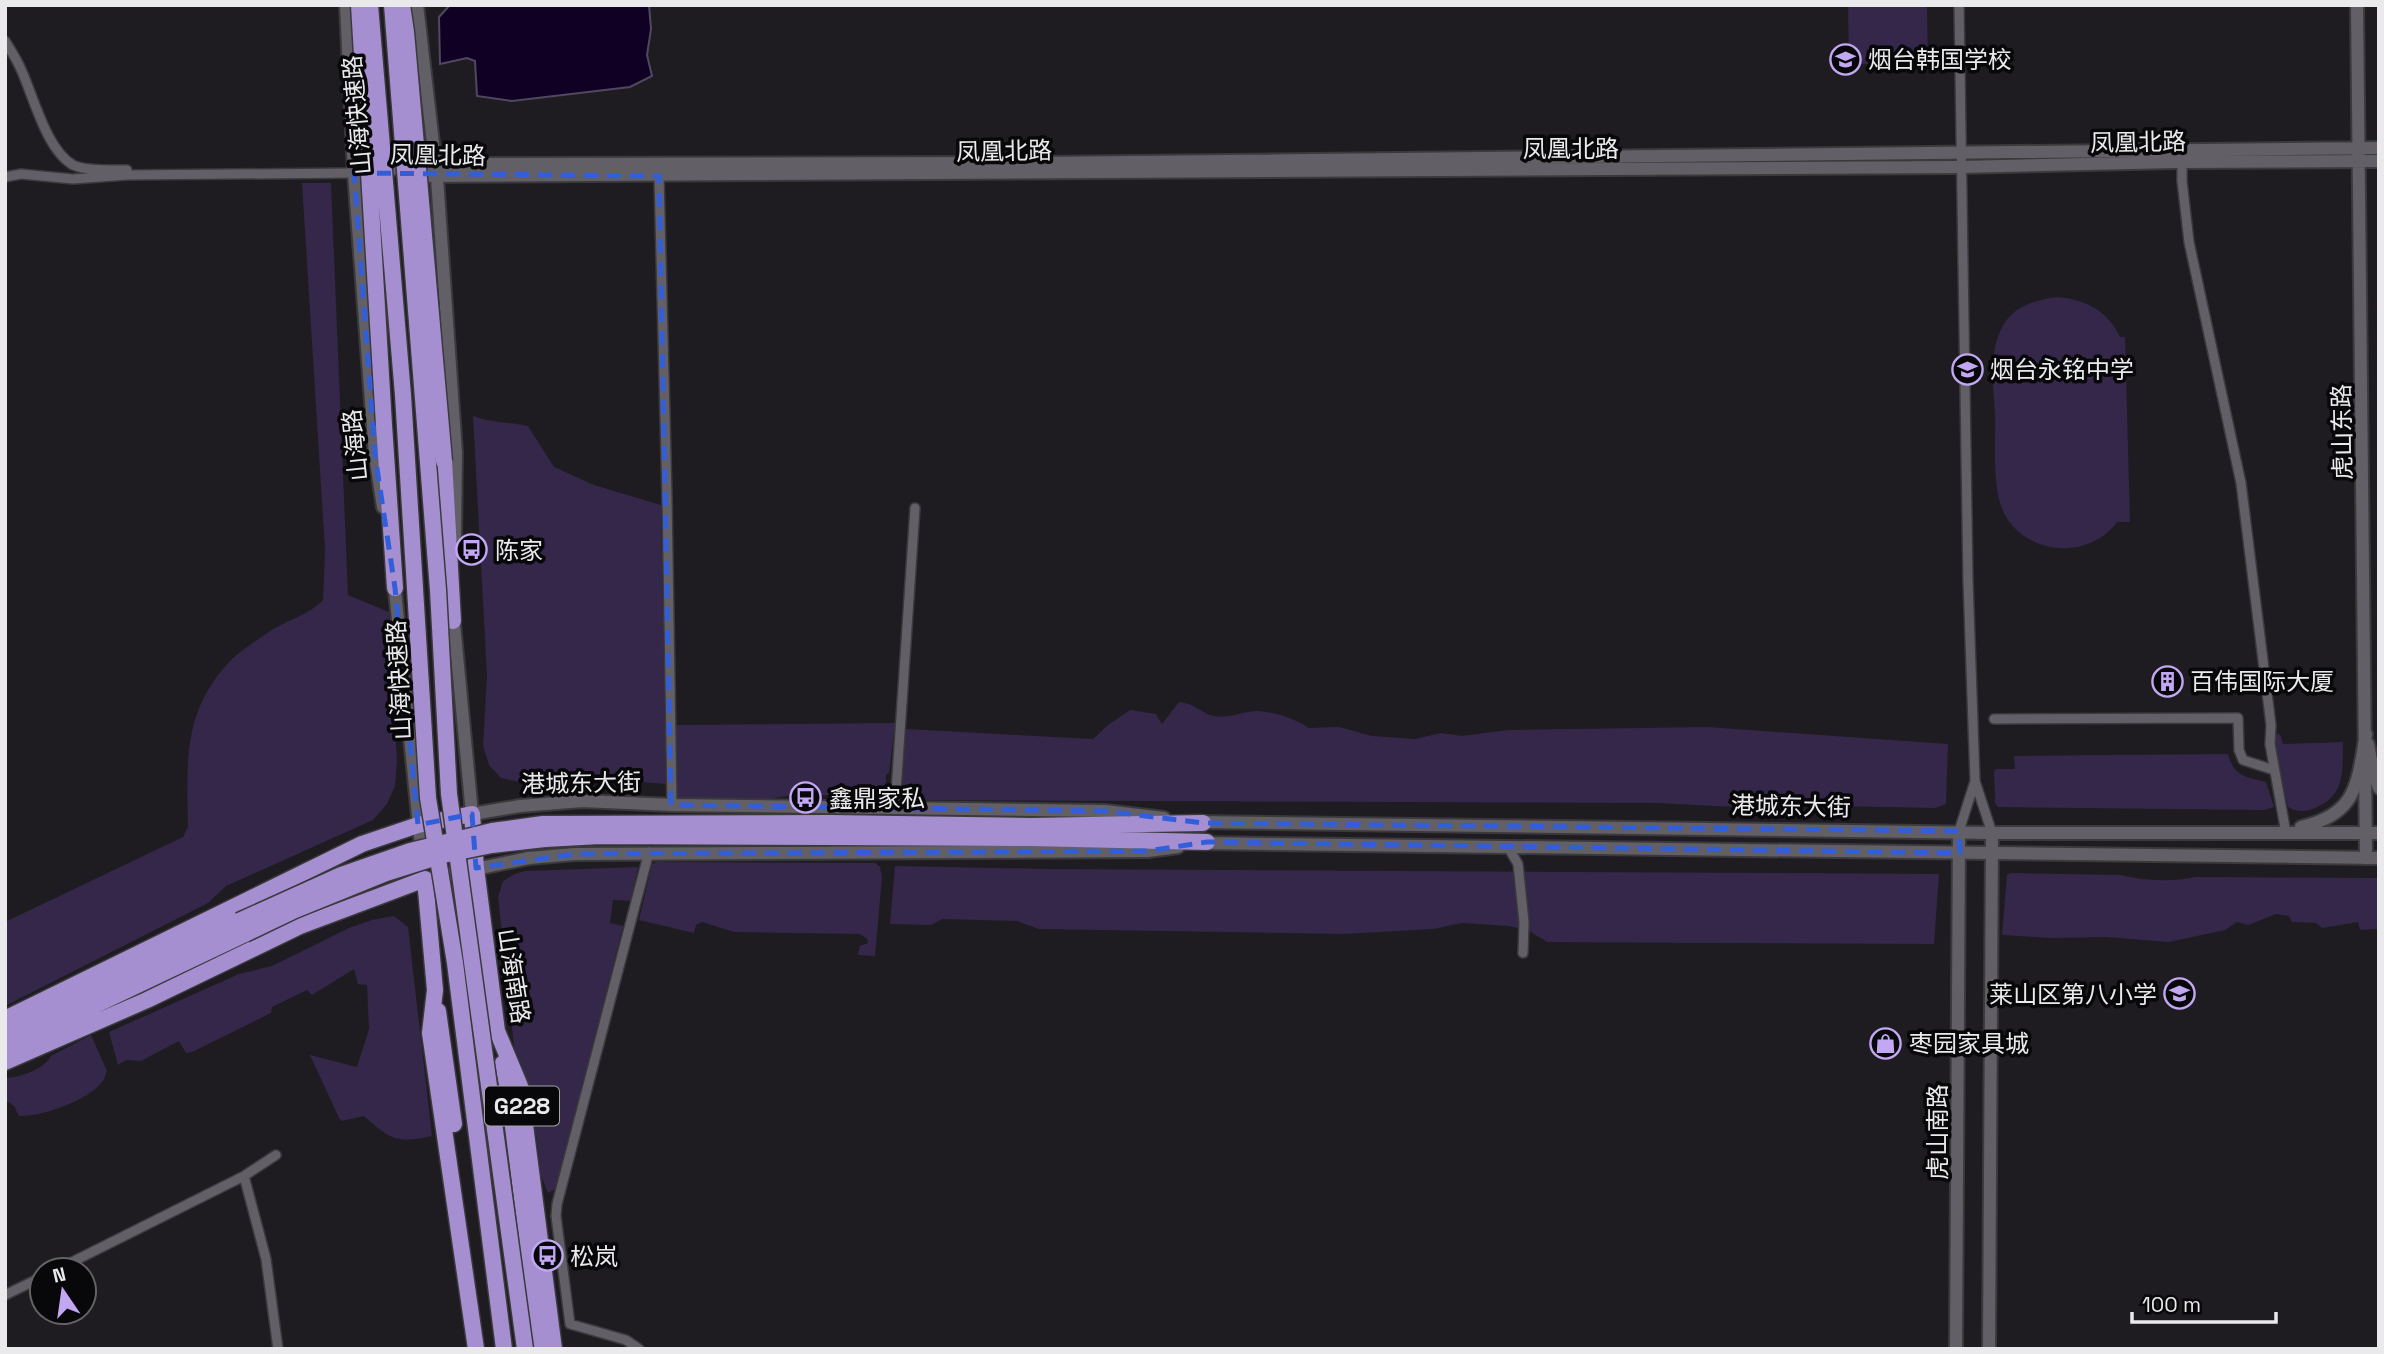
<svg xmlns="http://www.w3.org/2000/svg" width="2384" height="1354" font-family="'Space Grotesk','Noto Sans SC',sans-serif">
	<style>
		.green { fill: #34274a }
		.water { fill: #100124; stroke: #514760; stroke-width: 2 }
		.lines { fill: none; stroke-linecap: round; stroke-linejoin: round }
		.minor-casing { stroke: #3a393c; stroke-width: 12 }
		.tertiary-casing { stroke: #3a393c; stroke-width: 16 }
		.secondary-casing { stroke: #3a393c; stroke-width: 16 }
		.trunk-casing { stroke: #3a393c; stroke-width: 19 }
		.minor { stroke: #626066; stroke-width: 9 }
		.tertiary { stroke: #626066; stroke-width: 12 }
		.secondary { stroke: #626066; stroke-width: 12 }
		.trunk { stroke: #a68fd0; stroke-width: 16 }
		.trunk-bridge-casing { stroke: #3a393c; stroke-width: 19; stroke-linecap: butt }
		.trunk-bridge { stroke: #a68fd0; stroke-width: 16 }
		.marked { fill: none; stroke: #325eda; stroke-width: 5; stroke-dasharray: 14 9; stroke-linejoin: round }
		.labels { text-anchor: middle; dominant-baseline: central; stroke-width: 7; stroke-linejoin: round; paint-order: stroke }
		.shield { fill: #080709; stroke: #a6a5a8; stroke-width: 2 }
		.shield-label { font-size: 23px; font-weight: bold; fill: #eae9ec }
		.poi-label { font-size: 24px; fill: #eae9ec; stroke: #080709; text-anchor: start }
		.street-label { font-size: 24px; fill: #eae9ec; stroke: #080709 }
	</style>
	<rect width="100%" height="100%" fill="#1e1c21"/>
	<path class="green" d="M 1848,5 L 1927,5 L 1928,63 L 1849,64 Z
		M 302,183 L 331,183 L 348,595 L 389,612 L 397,761 L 395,786 L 387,804 L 373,820 L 226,886 L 208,903 L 5,1006 L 5,922 L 183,837 L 188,827 C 187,762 182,712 230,661 C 241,650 256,641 269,632 C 286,620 308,616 323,600 L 325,550 Z
		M 2057,297 C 2085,299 2108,311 2120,337 L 2125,337 L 2130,522 L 2117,522 C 2089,560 2028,556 2005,515 C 1991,489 1996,444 1995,415 C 1994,397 1992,379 1993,361 C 1994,348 1998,332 2006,321 C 2018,304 2038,300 2057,297 Z
		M 473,416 C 491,423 509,422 528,426 L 554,467 L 594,485 L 661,505 L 666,784 L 621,780 L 528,784 L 501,778 L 489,765 L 483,746 L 487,676 Z
		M 1179,702 C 1197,704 1202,714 1214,716 C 1229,719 1243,711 1258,711 C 1275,712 1296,719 1309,728 L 1339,727 L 1372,736 L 1415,739 L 1441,733 L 1462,736 L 1508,730 L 1707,727 L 1948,744 L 1946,804 L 1935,808 L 1837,806 C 1805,798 1782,805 1751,806 C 1720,808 1689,804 1658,803 L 901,800 L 906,729 L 1093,739 L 1108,725 L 1130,710 L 1156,714 L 1162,724 Z
		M 895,723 L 889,773 L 886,775 L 885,800 L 850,798 L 832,795 L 787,796 L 768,799 L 677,798 L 672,747 L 675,725 Z
		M 2280,734 L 2283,744 L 2343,742 C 2342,772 2346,795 2315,808 C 2306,812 2296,812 2288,807 L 2272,735 Z
		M 2228,754 C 2234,777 2246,777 2266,782 L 2274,807 L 2264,810 L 1998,807 L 1995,803 L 1994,772 L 1996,769 L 2015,769 L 2014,756 Z
		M 656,862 L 875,863 L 880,867 L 882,877 L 875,956 L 858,955 L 860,946 L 868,943 L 867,939 L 860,934 L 734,932 L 702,922 L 696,925 L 694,933 L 639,920 L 652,864 Z
		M 895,866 L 1048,869 L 1939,874 L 1934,944 L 1547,942 L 1529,931 L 1509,926 L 1462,923 L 1433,929 L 1344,934 L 1039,929 L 1017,921 L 942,919 L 931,925 L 890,924 Z
		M 638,867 L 631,901 L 613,900 L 610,923 L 623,926 L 557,1188 L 548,1193 L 541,1176 L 537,1140 L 514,1046 L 498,897 L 503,881 L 515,874 L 525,871 Z
		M 2011,873 L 2121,875 C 2145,881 2171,882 2195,877 L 2379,878 L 2379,929 L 2360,930 L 2358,922 L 2322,928 L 2316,923 L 2292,922 L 2289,916 L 2276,914 L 2248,925 L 2237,922 L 2225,930 L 2169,942 L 2106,937 L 2053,938 L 2002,935 L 2007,875 Z
		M 394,916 L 408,927 L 432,1136 C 396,1144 390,1139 364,1116 L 342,1121 L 339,1118 L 310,1055 L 357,1067 L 369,1029 L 367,985 L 358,984 L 354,969 L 312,995 L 307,990 L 272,1007 L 271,1013 L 192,1052 L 186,1053 L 179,1041 L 141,1061 L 126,1060 L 118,1065 L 109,1032 L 239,974 L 272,966 L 349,928 L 372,920 Z
		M 91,1035 L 107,1071 C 105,1075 105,1079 102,1082 C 89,1100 41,1117 19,1116 L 14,1106 L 5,1100 L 5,1078 C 19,1078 45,1069 51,1056 Z"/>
	<path class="water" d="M 450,5 L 649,5 L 651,29 L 647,55 L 652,76 L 630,87 L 512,101 L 477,96 L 475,61 L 467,58 L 440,64 L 439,17 Z"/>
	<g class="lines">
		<defs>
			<path id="minor" d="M 5,41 C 10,49 15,57 19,65 C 33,93 45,149 73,165 C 85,171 113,170 127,170
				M 2182,162 L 2182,181 L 2189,242 L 2241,483 L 2271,725 L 2270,744 L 2286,833
				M 659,176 L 667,497 L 672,805
				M 5,177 L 21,174 L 73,179 L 128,175 L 354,173
				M 1994,719 L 2238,718 L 2239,750 L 2243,760 L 2274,770
				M 1975,781 L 1992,833
				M 895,807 L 915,508
				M 1959,831 L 1975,781 L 1968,581 L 1959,5
				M 1508,847 L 1518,864 L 1524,922 L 1523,953
				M 244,1176 L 266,1259 L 278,1349
				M 56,1270 L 244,1176 L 276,1155
				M 5,1295 L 42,1277
				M 639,1349 L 626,1340 L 570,1324 L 556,1216 L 557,1204 L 649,852"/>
			<path id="tertiary" d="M 2357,5 L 2366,858
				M 354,173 L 436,164 L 1038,163 L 2379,148
				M 410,176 L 1961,167 L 2174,162 L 2379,161
				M 1956,1349 L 1959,831
				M 1989,1349 L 1992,833"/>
			<path id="secondary" d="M 346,5 L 354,173 L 375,455 L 383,507
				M 417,5 L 437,178 L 456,453 L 455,535
				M 394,581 L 422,855
				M 453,613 L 472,814 L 520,806 L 582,801 L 672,805 L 1105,811 L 1164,818
				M 2368,744 L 2373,771 L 2379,788
				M 1196,822 L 1992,833 L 2379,833
				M 2301,827 C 2357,814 2357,785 2366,734
				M 1200,843 L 2379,858
				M 432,878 L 529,858 L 575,854 L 1148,851 L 1178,847"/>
			<path id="trunk" d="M 384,425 L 395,588
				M 444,461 L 453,621
				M 830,823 L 1031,826 L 1203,823
				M 829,837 L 1031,838 L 1207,842
				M 438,1011 L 454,1124
				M 5,1019 L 362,844 L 418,825 L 472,814 L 476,868 L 497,1031 L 520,1086 L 554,1349
				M 5,1034 L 239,921
				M 5,1048 L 245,934
				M 5,1062 L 147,1000 L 300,926 L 425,879 L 435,990 L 430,1033 L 476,1349
				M 503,1063 L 509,1095 L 541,1349"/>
		</defs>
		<use href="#minor" class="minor-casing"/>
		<use href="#tertiary" class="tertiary-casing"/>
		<use href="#secondary" class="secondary-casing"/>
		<use href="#trunk" class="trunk-casing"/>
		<use href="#minor" class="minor"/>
		<use href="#tertiary" class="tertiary"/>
		<use href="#secondary" class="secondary"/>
		<use href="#trunk" class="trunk"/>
		<defs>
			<path id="trunk-bridge" d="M 359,5 L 384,425
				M 370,5 L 403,395 L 428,798 L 455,963 L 504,1349
				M 392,5 L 438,590 L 449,794 L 525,1349
				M 402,5 L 406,32 L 444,461
				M 239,921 L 341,875 L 410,851 L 492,831 L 543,824 L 830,823
				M 245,934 L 295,910 L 386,873 L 443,855 L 492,845 L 545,839 L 600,836 L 829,837"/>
		</defs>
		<use href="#trunk-bridge" class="trunk-bridge-casing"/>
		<use href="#trunk-bridge" class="trunk-bridge"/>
	</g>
	<path class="marked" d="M 354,173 L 659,176 L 671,805 L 1105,811 L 1203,823 L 1959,831 L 1960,853 L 1207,842 L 1148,851 L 575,854 L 476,868 L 472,814 L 418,825 L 395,588 L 375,455 Z"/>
	<defs>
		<symbol id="school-ring" viewBox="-11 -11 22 22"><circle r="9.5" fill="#080709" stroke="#c2a8f2" stroke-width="1.5"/><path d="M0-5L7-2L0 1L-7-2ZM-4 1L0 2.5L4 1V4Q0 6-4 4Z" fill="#c2a8f2"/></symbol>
		<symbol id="bus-ring" viewBox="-11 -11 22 22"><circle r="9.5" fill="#080709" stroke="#c2a8f2" stroke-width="1.5"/><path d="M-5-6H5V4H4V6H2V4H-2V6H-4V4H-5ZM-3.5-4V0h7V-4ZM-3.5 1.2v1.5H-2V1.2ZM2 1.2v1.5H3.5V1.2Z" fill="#c2a8f2"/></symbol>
		<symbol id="building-ring" viewBox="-11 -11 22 22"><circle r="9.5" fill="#080709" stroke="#c2a8f2" stroke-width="1.5"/><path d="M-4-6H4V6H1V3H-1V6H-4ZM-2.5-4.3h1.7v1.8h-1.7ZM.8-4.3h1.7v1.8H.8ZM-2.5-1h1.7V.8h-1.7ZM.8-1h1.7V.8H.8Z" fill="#c2a8f2"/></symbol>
		<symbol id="shop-ring" viewBox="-11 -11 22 22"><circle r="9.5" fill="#080709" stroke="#c2a8f2" stroke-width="1.5"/><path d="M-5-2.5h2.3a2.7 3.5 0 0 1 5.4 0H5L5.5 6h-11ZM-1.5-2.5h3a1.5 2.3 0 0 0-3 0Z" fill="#c2a8f2"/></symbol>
	</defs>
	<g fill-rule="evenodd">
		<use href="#school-ring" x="1828" y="42" width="35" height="35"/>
		<use href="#school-ring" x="1950" y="352" width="35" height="35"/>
		<use href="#bus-ring" x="454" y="532" width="35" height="35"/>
		<use href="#building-ring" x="2150" y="664" width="35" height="35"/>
		<use href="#bus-ring" x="788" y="780" width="35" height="35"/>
		<use href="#school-ring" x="2162" y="976" width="35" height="35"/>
		<use href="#shop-ring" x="1868" y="1026" width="35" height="35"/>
		<use href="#bus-ring" x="530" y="1238" width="35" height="35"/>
	</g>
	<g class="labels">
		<rect class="shield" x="485" y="1086.5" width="74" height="39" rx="5"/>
		<g class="shield-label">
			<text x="522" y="1106">G228</text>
		</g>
		<g class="poi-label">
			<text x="1868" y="59">烟台韩国学校</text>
			<text x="1990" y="369">烟台永铭中学</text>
			<text x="495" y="550">陈家</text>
			<text x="2190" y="681">百伟国际大厦</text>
			<text x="829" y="798">鑫鼎家私</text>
			<text x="2157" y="994" text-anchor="end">莱山区第八小学</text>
			<text x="1909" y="1043">枣园家具城</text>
			<text x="570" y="1256">松岚</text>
		</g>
		<g class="street-label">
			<text transform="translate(357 115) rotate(-95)">山海快速路</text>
			<text transform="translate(2138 142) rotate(-1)">凤凰北路</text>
			<text x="1571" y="148">凤凰北路</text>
			<text transform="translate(1004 151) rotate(-1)">凤凰北路</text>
			<text transform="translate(438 155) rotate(1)">凤凰北路</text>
			<text transform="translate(2342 432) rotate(-91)">虎山东路</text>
			<text transform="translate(355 445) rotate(-96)">山海路</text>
			<text transform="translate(399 680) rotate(-93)">山海快速路</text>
			<text transform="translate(581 783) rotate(-1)">港城东大街</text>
			<text transform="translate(1791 806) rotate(1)">港城东大街</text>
			<text transform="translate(514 976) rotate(81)">山海南路</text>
			<text transform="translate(1937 1132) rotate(-90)">虎山南路</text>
		</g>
	</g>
	<rect width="2384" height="1354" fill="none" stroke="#eae9ec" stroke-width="14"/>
	<g transform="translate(63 1291) rotate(347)"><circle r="33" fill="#080709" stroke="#626164" stroke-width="2"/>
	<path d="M0-5L12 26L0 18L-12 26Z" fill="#c2a8f2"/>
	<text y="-10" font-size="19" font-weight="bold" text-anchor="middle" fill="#eae9ec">N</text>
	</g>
	<path d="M2132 1312v10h144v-10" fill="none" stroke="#eae9ec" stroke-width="3.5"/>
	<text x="2142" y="1312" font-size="21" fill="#eae9ec" stroke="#080709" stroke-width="5" paint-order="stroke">100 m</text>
</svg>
